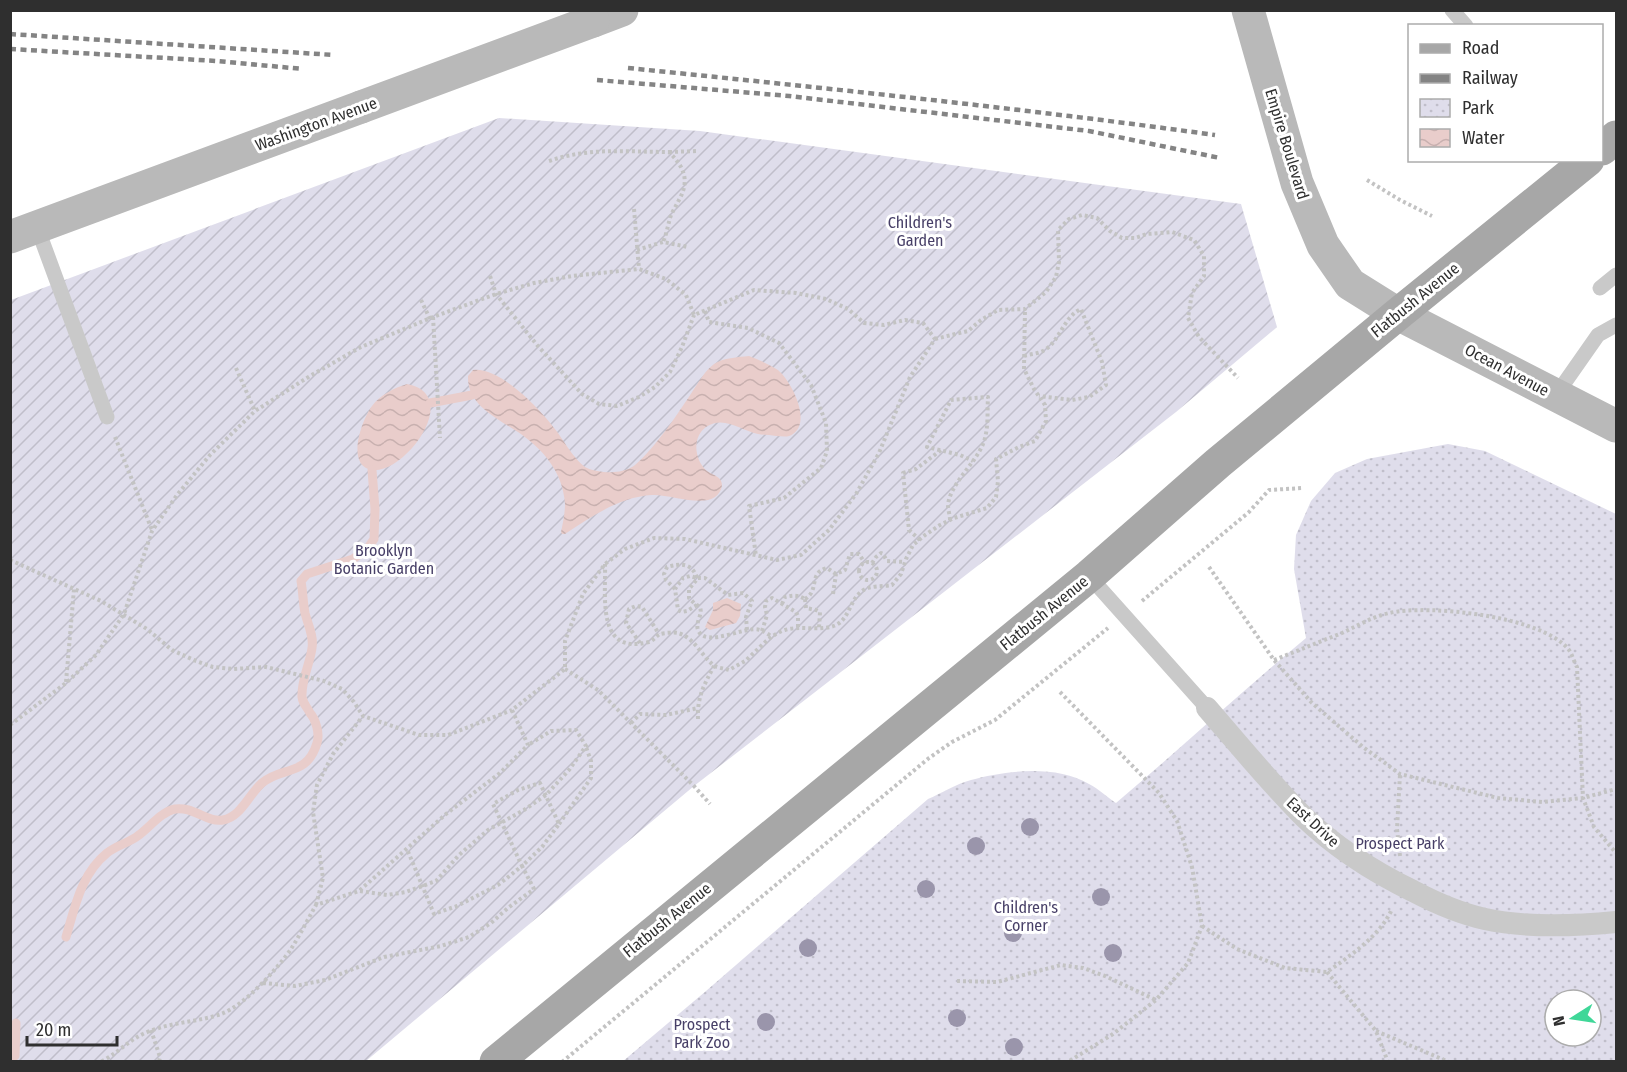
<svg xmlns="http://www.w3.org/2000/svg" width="1627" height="1072" font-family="'Fira Sans Condensed',sans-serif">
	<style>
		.park { fill: url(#park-dots); fill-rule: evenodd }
		.garden { fill: url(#garden-furrows) }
		.water { fill: url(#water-waves) }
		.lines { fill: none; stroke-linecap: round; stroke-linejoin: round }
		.stream { stroke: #e9cdcb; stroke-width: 9 }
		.path { stroke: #c3c3c3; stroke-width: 4; stroke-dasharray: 3 3; stroke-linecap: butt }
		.service { stroke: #c9c9c9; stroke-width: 15 }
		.pedestrian { stroke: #c9c9c9; stroke-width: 22 }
		.secondary { stroke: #b9b9b9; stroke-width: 33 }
		.primary { stroke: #a7a7a7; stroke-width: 33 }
		.rail { stroke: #848484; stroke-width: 4.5; stroke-dasharray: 6 4.5; stroke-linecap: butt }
		.secondary-bridge { stroke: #b9b9b9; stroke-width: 33 }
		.tree { fill: #9a95ab }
		.labels { text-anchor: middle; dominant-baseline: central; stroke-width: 6; stroke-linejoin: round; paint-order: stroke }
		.street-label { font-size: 16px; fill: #2f2f2f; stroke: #fff }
		.park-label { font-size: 16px; fill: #473f67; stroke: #fff }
	</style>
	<defs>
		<pattern id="park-dots" width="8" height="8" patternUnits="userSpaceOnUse" patternTransform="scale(1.5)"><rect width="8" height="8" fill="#dfddeb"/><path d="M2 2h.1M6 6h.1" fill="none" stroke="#c0beca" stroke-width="1.8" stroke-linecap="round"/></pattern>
		<pattern id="garden-furrows" width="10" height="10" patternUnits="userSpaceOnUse" patternTransform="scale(1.5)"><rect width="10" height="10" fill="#dfddeb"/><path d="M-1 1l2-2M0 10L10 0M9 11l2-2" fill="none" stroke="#c0beca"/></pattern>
		<pattern id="water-waves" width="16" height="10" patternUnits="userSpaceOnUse" patternTransform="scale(1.5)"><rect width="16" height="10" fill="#e9cdcb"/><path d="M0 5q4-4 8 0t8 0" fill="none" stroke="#c8b0af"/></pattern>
	</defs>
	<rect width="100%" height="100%" fill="#fff"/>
	<path class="park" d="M 1448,444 L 1485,451 L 1616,514 L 1616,1061 L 622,1062 L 706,991 L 928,799 C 942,793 956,784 971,780 C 1006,770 1057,765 1089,784 C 1099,789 1107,797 1116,803 C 1180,749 1241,692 1306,638 L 1294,569 L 1296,535 L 1311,501 L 1335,473 L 1367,459 ZM 1555,1000 L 1591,1000 L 1591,1036 L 1555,1036 Z"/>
	<path class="garden" d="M 499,118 L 700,131 L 1241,204 L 1277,327 L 1176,412 L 694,786 L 366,1061 L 11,1062 L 11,300 Z"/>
	<path class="water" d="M 749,356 C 759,360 769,364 778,370 C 791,381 812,421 793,434 C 788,438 782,436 776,436 C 770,435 763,435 758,434 C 740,430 724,415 706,427 C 692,437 694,460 707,471 C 711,474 719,476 721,481 C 724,487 719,494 715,497 C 701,507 669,494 652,495 C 619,497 591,517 565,534 L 562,534 L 561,532 C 563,523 565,513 565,504 C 563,472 543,449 518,432 C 497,418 467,405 468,376 L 473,370 C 501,367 542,411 558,433 C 565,443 577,463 587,468 C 594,471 606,473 614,472 C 621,472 630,469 635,465 C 656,447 679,412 694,389 C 700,380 705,371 714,364 C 723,358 738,357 749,356 Z
		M 407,384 C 464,395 404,475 372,470 C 345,466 362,419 372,406 C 380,395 394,388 407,384 Z
		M 727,598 L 741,604 L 740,616 L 736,623 L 710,630 L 705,627 L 713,610 L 713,603 Z"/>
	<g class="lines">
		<path class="stream" d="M 430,403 L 472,395
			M 66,937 C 75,907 81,874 107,853 C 117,845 129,843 139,835 C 150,827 161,812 175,809 C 193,806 207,823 223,820 C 241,817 249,794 262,783 C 282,766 307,777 317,743 C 320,734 316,720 310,713 C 307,707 303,704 302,697 C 301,680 310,664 312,648 C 314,636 308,625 305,613 C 303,603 303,592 301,581 L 307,574 L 353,559 L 368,548 L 374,539 L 375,509 L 372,470
			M 10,1059 L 15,1056 L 16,1023"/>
		<path class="path" d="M 669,152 L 698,151
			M 549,161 C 590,147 627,152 669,152 C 683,166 690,179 680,198 C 677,204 674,209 671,215 C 668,224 667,233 663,242
			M 1367,180 L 1400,200 L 1432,216
			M 634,209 L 639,269
			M 637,250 L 663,242 L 688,247
			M 490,276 L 496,294 L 537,345 L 582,394 L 599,404 L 617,406 L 639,397 L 655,387 L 670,372 L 682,347 L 694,315
			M 421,300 L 430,319
			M 705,311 L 709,322 L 748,328 L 779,343 L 811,385 L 826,423 L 827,451 L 821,468 L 784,498 L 749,506 L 756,556
			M 433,317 L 440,438
			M 935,339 L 968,331 L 981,320 L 998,310 L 1025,309 L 1046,292 L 1056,277 L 1059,262 L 1058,230 L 1069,219 L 1082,215 L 1097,218 L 1110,231 L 1122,238 L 1135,238 L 1147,234 L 1172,232 L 1194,240 L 1204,256 L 1204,276 L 1192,293 L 1188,318 L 1199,337 L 1238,378
			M 1024,356 C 1030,354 1037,354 1043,351 C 1060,342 1063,317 1081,309 L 1102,362 L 1106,385 L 1089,397 L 1072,400 L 1039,396
			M 236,368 L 255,411
			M 115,437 L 152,530
			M 950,520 C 950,515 948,510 948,505 C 950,484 975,464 983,444 C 989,429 987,412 988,397 L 951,400 L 927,447 L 960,455 L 973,461
			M 920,540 L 909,530 L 903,473 L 916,469 L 941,450
			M 10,560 L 101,601 L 147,629 L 172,650 L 196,661 L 213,667 L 233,669 L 266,667 L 324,681 L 342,689 L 354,702 L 363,716 L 419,735 L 448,735 L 512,710
			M859 571a9 9 0 1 1 18 0a9 9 0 1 1-18 0Z
			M 872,563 L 876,557 L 881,553 L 883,554 L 887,561 L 905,562
			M 605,564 C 606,597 596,656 649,642 C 654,640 656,636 660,634 C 664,633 674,632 678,633 C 693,637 701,654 712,664 C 716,668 723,668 729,670 C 734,667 740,664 745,661 C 758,650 769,635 785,630 C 801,625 821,632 836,625 C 849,619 850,600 861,592 C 868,585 883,587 892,585 L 901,574 L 906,559 L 913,545 L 925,535 L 940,525 L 954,518 L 987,508 L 996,497 L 998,481 L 996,459 L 1019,447 L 1035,441 L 1046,421 L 1045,405 L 1034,389 L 1024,369 L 1025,309
			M 1209,567 L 1274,660 L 1312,703 L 1363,747 L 1400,774 L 1498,798 L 1542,802 L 1583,798 L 1616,789
			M 675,589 L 666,580 L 664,574 L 667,567 C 681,563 692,563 697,578
			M 833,594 L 836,574
			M 805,599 C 820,590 808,573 827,568 L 836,574 L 845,570 L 850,554 L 859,554 L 865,563
			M 805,599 L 806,608 L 816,610 L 820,612 L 819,628
			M 1142,601 L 1249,512 L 1269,490 L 1303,488
			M 782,604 L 785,597 C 794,595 798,595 805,599
			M 697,605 L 687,611 L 682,612 L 678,610 L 675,589 L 683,578 L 690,576 L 697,578
			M 747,630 L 746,617 L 752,601 L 743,593 L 728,595 L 705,578 L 698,578 L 689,589 L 689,598 L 694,603 L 700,607 C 703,615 695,622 698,630 C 706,649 745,625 760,630 C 764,631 769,635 773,637
			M 762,631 L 767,615 L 765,607 L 766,601 L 772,598 L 796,612 L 798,616 L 798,628
			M 640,643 L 626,623 L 629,609 L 636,606 L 642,607 L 659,634
			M 1274,660 C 1297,651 1319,642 1342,633 C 1357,626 1372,617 1389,613 C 1428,604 1543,616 1569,650 C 1572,654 1574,662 1577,667 L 1583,798 L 1594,827 L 1616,853
			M 565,669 L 598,690 L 694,786 L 710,804
			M 66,682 L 74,589
			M 1060,692 L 1159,793 L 1177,821 L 1192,867 L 1202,926 L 1188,963 L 1156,1000 L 1113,1034 L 1068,1062
			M 698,719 C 697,697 704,685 714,666
			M 631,723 L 640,714 L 666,715 L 698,708
			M 10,725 L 66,683 L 96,655 L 124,614 L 152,531 L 177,495 L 210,455 L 255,411 L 310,376 L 361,347 L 433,317 L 496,294 L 534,283 L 572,276 L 639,269 L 666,279 L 686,295 L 694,315 L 754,290 L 796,293 L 826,299 L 848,309 L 864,323 L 884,325 L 905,320 L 923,323 L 935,339 L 910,377 L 879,453 L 856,494 L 829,530 L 801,555 L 777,560 L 685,539 L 654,538 L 625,549 L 605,564 L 583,594 L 565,641 L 565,669 L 512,710 L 528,745 L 500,773 L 446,814 L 359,891 L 316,905 C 308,919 300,935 291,949 C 277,969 244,1006 221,1014 C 198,1022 173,1022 150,1031 C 130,1038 119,1053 100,1062
			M 559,824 L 591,778 L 591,761 L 586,747
			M 1400,856 L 1397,829 L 1400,774
			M 360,891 L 387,895 L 406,892 L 436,881 L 459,855 L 488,830 L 524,810 L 546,795 L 569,770 L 586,746 L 576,730 L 551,731 L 528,745
			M 316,905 L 323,878 L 313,812 L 317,785 L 333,754 L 363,716
			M 1202,926 L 1237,949 L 1285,968 L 1327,972 C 1351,955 1380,936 1392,909
			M 1327,972 L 1376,1031 L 1388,1062
			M 957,981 L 997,982 L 1061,965 L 1083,968 L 1105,976 L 1156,1000
			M 263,983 L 295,986 L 325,980 L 384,957 L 441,946 L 469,937 L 491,923 L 508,908 L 534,889 L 522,866 L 542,847 L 559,824 L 540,783 L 518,790 L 493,804 L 522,866 L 498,885 L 457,906 L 434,914 L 407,849
			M 151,1030 L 160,1057 L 159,1062
			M 1376,1031 L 1449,1062
			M 562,1062 L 929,758 L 952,742 L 995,720 L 1108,628"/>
		<path class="service" d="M 1452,10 L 1466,26
			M 37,227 L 107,417
			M 1600,288 L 1616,275
			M 1556,395 L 1598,335 L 1616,325
			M 1089,576 L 1207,708"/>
		<path class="pedestrian" d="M 1207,708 C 1239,745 1270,783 1304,817 C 1336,848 1374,872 1413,891 C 1434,902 1462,914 1485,919 C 1526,928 1575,926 1616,922"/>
		<path class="secondary" d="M 1248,10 L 1297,183 L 1323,245 L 1350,284 L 1398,314 L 1616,426
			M 593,21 L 622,10
			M 10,237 L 361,107"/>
		<path class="primary" d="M 1602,149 L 1616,137
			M 496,1062 L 1089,576 L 1218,463 L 1398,314 L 1588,160"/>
		<path class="rail" d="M 10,34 L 334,55
			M 10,49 L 217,61 L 303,69
			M 628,68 C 824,88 1020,108 1215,135
			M 597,80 L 789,96 L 1089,131 L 1220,158"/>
		<path class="secondary-bridge" d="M 361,107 L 593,21"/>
	</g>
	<g class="tree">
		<circle cx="1030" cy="827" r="9"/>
		<circle cx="976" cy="846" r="9"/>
		<circle cx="926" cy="889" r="9"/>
		<circle cx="1101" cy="897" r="9"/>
		<circle cx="1013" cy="933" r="9"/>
		<circle cx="808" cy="948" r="9"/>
		<circle cx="1113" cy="953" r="9"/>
		<circle cx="957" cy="1018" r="9"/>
		<circle cx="766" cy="1022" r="9"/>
		<circle cx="1014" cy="1047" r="9"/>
	</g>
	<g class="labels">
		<g class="street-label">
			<text transform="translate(316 124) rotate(-20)">Washington Avenue</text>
			<text transform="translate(1287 144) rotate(73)">Empire Boulevard</text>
			<text transform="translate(1415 300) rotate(-39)">Flatbush Avenue</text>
			<text transform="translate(1507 370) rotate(28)">Ocean Avenue</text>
			<text transform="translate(1044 613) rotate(-39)">Flatbush Avenue</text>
			<text transform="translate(1313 822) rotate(43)">East Drive</text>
			<text transform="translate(667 920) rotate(-39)">Flatbush Avenue</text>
		</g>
		<g class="park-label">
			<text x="920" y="222">Children's<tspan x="920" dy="18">Garden</tspan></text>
			<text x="384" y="550">Brooklyn<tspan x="384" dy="18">Botanic Garden</tspan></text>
			<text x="1400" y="843">Prospect Park</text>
			<text x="1026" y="907">Children's<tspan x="1026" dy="18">Corner</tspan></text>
			<text x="702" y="1024">Prospect<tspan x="702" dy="18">Park Zoo</tspan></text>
		</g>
	</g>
	<rect width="1627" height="1072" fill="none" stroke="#2f2f2f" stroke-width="24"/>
	<rect x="1408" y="24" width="195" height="138" fill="#ffffff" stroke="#acacac" stroke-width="1.5"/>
	<rect x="1420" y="44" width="30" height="9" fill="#a7a7a7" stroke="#acacac" stroke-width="1.5"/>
	<text x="1462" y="54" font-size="18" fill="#2f2f2f">Road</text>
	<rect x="1420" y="74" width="30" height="9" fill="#848484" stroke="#acacac" stroke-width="1.5"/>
	<text x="1462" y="84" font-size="18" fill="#2f2f2f">Railway</text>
	<rect x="1420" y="99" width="30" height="18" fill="url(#park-dots)" stroke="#acacac" stroke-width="1.5"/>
	<text x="1462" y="114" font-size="18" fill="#2f2f2f">Park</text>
	<rect x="1420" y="129" width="30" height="18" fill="url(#water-waves)" stroke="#acacac" stroke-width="1.5"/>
	<text x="1462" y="144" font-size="18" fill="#2f2f2f">Water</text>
	<g transform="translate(1573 1018) rotate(258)"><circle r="28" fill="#ffffff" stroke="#acacac" stroke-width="1.5"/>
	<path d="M0-4.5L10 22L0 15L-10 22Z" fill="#3fd798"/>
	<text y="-9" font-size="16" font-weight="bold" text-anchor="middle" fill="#2f2f2f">N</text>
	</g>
	<path d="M27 1036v9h90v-9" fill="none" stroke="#2f2f2f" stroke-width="3"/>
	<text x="36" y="1036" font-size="18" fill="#2f2f2f" stroke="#ffffff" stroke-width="4.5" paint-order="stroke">20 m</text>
</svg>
